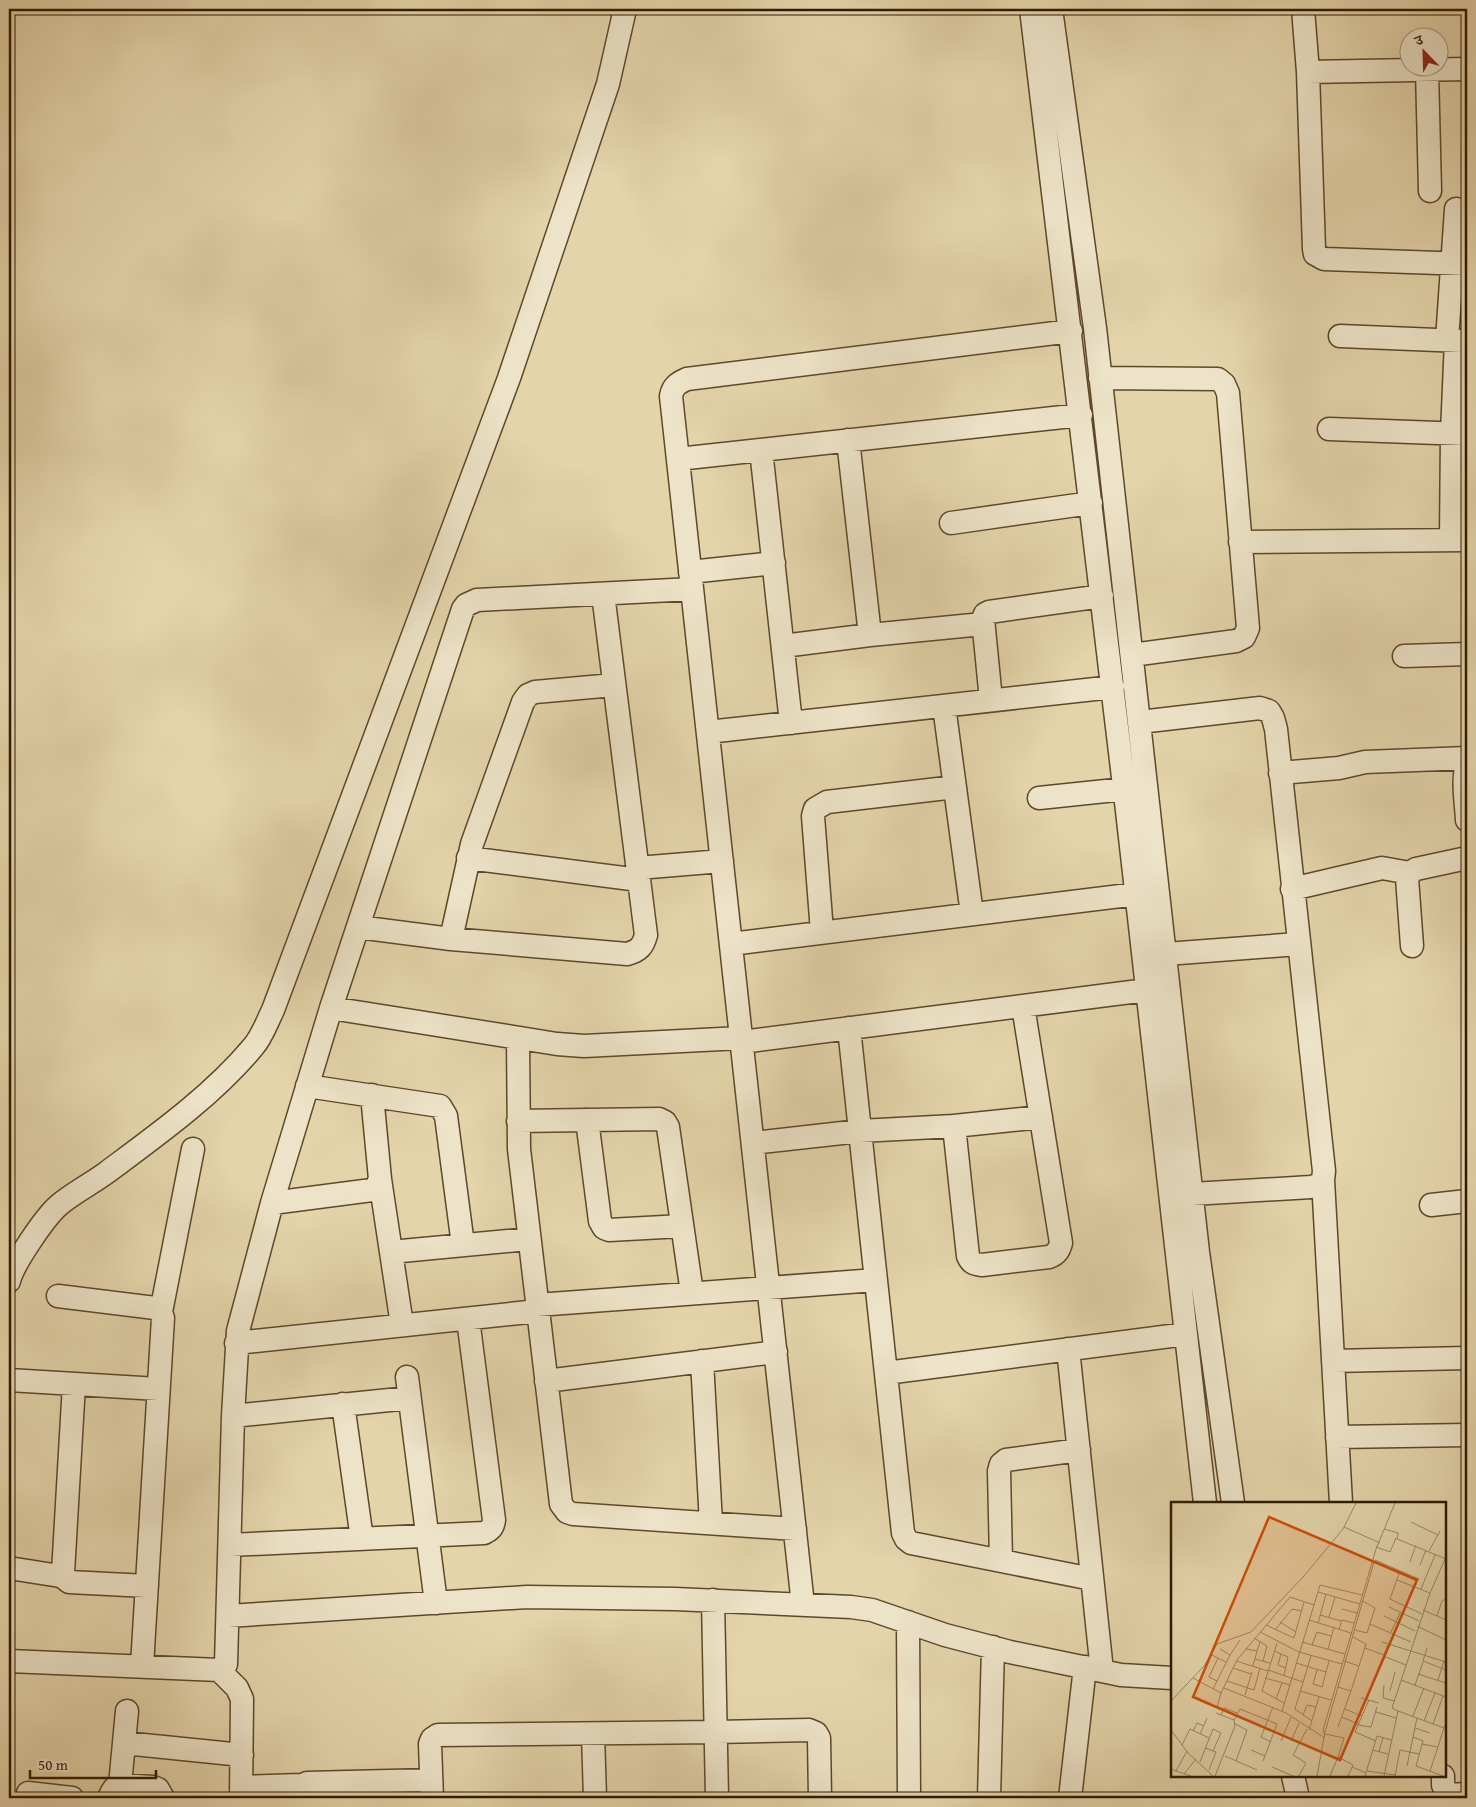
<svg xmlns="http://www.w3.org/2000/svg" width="1476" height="1807" font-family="'Gentium Book Plus','Noto Serif Devanagari',serif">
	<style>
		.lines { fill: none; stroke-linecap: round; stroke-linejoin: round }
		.minor-casing { stroke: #5e482a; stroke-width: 25 }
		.minor { stroke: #ede3c8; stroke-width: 22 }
		.inset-road { fill: none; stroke: #9c8a66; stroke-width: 1 }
		.view { fill: #cd500a; fill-opacity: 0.15; stroke: #cd500a; stroke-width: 2.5 }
		.inset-edge { fill: none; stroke: #311a00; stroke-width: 2.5 }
	</style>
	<rect width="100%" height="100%" fill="#e4d4aa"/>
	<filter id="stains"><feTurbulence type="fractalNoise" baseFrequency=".004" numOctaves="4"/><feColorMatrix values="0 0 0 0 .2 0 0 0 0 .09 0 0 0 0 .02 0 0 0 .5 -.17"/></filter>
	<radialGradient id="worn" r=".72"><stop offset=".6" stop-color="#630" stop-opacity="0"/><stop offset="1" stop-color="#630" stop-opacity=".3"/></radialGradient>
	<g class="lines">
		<defs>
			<path id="minor" d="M 1031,9 C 1093,506 1150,1005 1205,1503
				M 1051,9 L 1095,328 L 1198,1252 L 1233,1503
				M 1303,9 L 1308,72 L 1314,249 L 1315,254 L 1324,259 L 1467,264
				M 1427,70 L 1430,191
				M 1308,72 L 1467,69
				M 1340,336 L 1461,341
				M 1447,340 L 1456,209
				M 1100,378 L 1218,379 L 1224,384 L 1228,393 L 1248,628 L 1244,637 L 1236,641 L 1132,655
				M 1329,429 L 1465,434
				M 848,440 L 870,635
				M 761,450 L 791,723
				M 678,459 L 1081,415
				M 951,523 L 1091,503
				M 1451,540 L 1452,433 L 1456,340
				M 1240,542 L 1467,540
				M 690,572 L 774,563
				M 783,646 L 870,635 L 983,624
				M 1404,656 L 1467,654
				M 991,700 L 983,619 L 985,614 L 989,612 L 1102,596
				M 944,706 L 972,914
				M 1140,722 L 1260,708 L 1269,711 L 1273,718 L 1276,729 L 1324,1171 L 1323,1180 L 1318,1185 L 1311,1187 L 1192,1194
				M 708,732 L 1113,687
				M 1467,764 C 1462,782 1466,801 1467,820
				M 1280,773 L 1339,768 L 1365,762 L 1467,758
				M 1039,798 L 1125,789
				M 468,858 L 639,880
				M 638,868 L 722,861
				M 1292,889 L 1382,868 L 1410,873
				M 358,927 L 451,939 L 627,954 C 639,951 643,946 646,935 L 603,594
				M 822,932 L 813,816 L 815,809 L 827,802 L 955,787
				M 451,939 L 472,844 L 523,702 L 528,695 L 535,692 L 614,685
				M 731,944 L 1137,894
				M 1412,946 L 1407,878 L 1410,873 L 1416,869 L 1467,858
				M 1150,956 L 1166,954 L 1298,944
				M 331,1008 L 557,1044 L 584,1046 L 741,1038
				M 849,1028 L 903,1533 L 906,1539 L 911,1543 L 1092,1579
				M 518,1039 L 519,1149 L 561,1504 L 567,1512 L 573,1514 L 795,1529
				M 742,1042 L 1162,988
				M 307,1086 L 440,1106 L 446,1116 L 463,1245
				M 587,1120 L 600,1221 L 604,1228 L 609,1230 L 682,1226
				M 518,1121 L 659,1119 L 665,1122 L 668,1127 L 692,1293
				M 954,1126 L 968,1256 C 971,1263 974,1264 982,1265 L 1049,1257 C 1057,1254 1059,1250 1061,1243 L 1023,1006
				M 753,1143 L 860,1131 L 954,1126 L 1041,1117
				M 380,1179 L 402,1325
				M 1323,1180 L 1341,1503
				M 272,1203 L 372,1190 L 376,1188 L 380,1179 L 372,1095
				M 1431,1205 L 1467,1201
				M 391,1252 L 529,1239
				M 9,1281 C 13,1264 45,1217 59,1205 C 73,1193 91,1184 106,1173 C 157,1135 212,1096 253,1047 C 262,1037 267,1022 273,1010 L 509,378 L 608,84 L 625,9
				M 58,1296 L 155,1308 L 161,1312 L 163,1318 L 142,1666
				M 537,1305 L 876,1280
				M 161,1312 L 193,1149
				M 236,1343 L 538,1311
				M 1068,1349 L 1102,1671
				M 702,1361 L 711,1523
				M 1333,1361 L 1467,1358
				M 886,1373 L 1186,1334
				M 407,1377 L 436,1603
				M 9,1380 L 158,1389
				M 546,1381 L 776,1352
				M 74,1384 L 63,1573 L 64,1578 L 69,1582 L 147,1586
				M 343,1404 L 362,1539
				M 233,1416 L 409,1398
				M 1337,1437 L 1467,1435
				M 230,1545 L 484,1533 C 490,1530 493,1528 494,1520 L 468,1319
				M 1001,1561 L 999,1471 L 1001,1464 L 1006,1460 L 1079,1450
				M 9,1568 L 60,1576 L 64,1578
				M 713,1600 L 717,1798
				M 803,1605 L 671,396 C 673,386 678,383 687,379 L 1071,331
				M 228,1616 L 527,1597 L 675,1599 L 851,1607 L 872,1610 L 945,1635 L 1010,1652 L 1121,1675 L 1172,1678
				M 908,1622 L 909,1798
				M 9,1661 L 219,1670 L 224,1669 L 226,1664 L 233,1416 L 238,1331 L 272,1203 L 331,1008 L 463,609 L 466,605 L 477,600 L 692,589
				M 219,1670 L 237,1688 L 242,1699 L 241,1798
				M 593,1734 L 595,1798
				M 124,1743 L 242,1755
				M 1293,1776 L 1298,1798
				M 1443,1776 L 1443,1785 L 1448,1795 L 1467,1794
				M 120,1785 L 127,1711
				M 242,1787 L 301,1785
				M 28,1793 L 72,1798
				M 109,1798 C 112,1792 113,1787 120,1785 L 153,1787 L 158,1789 L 163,1798
				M 298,1798 C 298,1790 299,1786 307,1783 L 431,1780
				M 432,1798 L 430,1744 L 432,1739 L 438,1735 L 717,1732 L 809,1730 L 816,1733 L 819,1738 L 820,1798
				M 989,1798 L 993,1647
				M 1070,1798 L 1085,1667"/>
		</defs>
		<use href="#minor" class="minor-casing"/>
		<use href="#minor" class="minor"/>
	</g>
	<g transform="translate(1171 1502)">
		<rect width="275" height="275" fill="#e4d4aa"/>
		<path class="inset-road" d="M 240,20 L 267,33M 173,25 L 209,41M 213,27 L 227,31 L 226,37 L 275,57M 205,45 L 219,50 L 225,36M 258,49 L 269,29M 204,58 L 248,77M 239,60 L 245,43M 249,63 L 255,48M 229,69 L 219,97 L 251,112M 250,87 L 264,53M 147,90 L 189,102M 259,91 L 274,57M 218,105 L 248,119M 171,107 L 186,111M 252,108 L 275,118M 149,113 L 170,119M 213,114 L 244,129M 266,114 L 271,99 L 275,97M 158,115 L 164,95M 138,118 L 180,131M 109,120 L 125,130M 147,121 L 155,92M 199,122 L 240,140M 95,123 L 123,136 L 133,100M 246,124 L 275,138M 168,127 L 171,118 L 183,121M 104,128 L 121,107 L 131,109M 184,128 L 196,131 L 204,106 L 192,99M 89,130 L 128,150M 220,130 L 229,111M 83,136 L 96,144 L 92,159M 131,140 L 174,152M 211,140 L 275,160M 106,141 L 91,189 L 113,201M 141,143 L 146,130 L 160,134M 194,146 L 213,153M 256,146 L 252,159 L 275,168M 75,147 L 86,149 L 89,140M 157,147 L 163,125M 103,149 L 117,155 L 113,173M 128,150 L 171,162M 39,152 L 55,160M 110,152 L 107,163 L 115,166M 59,153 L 69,138M 140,154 L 124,207 L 141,219M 212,154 L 235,163M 84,157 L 99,161M 65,159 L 97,169M 173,159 L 188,164M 125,161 L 155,170M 82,164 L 86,149M 62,166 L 80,172M 97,168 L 132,180M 146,168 L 142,182 L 151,185 L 158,159M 206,170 L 217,143M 247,172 L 275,181M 22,176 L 50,191 L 66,158 L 119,95 L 143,103M 94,176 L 119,183M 230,178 L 275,195M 267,178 L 273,159M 46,179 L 38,175 L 47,156M 56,179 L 83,188 L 89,166M 213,183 L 212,196 L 223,199M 244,183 L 252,160M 167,185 L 180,189 L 195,142 L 182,135M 53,186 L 115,211 L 154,236M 42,187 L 59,153 L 49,147M 129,189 L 160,198M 219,189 L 224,170M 74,193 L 81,170M 25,195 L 46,205 L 50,191M 190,196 L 208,201M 105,197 L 111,181M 198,198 L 184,230 L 205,239M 0,199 L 33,164 L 46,142 L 80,130 L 133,74 L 172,27 L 185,1M 174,207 L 191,214M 111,209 L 149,83 L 191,93M 227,209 L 273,226M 205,210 L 225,216M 45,211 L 63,218 L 69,207 L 106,222 L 92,259M 50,213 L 53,206 L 66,211M 132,213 L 136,203 L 145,205M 242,214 L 253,186M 171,215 L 187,222M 253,219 L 264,191M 64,222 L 76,228 L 65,259M 262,222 L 272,194M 187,223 L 200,225 L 206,205M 167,225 L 180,189M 244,226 L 259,231M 0,228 L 17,251 L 42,274M 138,228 L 148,195M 22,229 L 26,221 L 33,224M 29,232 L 36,216M 154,232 L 173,236 L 167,255 L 182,263 L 177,274M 154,234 L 152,228 L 205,47 L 224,1M 242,235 L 252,239 L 245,264 L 272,274M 110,239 L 120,215M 120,239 L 128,221M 100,240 L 90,235 L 102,205M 251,242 L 266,245M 11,243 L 19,227 L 38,236M 34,246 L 45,250 L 38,268M 80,248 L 94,254M 202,248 L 217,252M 208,250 L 212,235M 54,254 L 86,268M 29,260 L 42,227 L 50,231 L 42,249M 236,264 L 246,216M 101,265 L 122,274M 181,265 L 195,271M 0,267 L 5,269 L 16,249M 5,269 L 20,274M 196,269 L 224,273M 259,269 L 275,220M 13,272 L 25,257M 44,274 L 64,224 L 63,218M 128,274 L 135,261 L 122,253 L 136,227M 146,274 L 154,230 L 203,60M 159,274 L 167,255M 194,274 L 206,234 L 220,238M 213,274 L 227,209 L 221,206 L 259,91 L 226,78M 224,274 L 229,248 L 248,252"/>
		<path class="view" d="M 98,15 L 246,78 L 169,258 L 22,195 Z"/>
		<rect width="275" height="275" class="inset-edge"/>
	</g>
	<rect width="1476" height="1807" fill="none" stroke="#e4d4aa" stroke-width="30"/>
	<rect x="10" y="10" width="1456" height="1787" fill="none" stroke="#311a00" stroke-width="2.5"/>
	<rect x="15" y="15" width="1446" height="1777" fill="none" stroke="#311a00"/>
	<g transform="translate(1424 52) rotate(337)"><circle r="24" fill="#ede3c8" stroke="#a29378"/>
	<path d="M0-4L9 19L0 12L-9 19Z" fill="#8f2418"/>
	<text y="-8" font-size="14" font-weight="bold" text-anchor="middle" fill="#311a00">उ</text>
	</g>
	<path d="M30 1770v8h126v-8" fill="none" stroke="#311a00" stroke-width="2.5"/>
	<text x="38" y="1770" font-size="15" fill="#311a00" stroke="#ede3c8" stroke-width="4" paint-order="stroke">50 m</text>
	<rect width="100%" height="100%" filter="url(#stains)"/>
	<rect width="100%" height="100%" fill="url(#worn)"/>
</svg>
